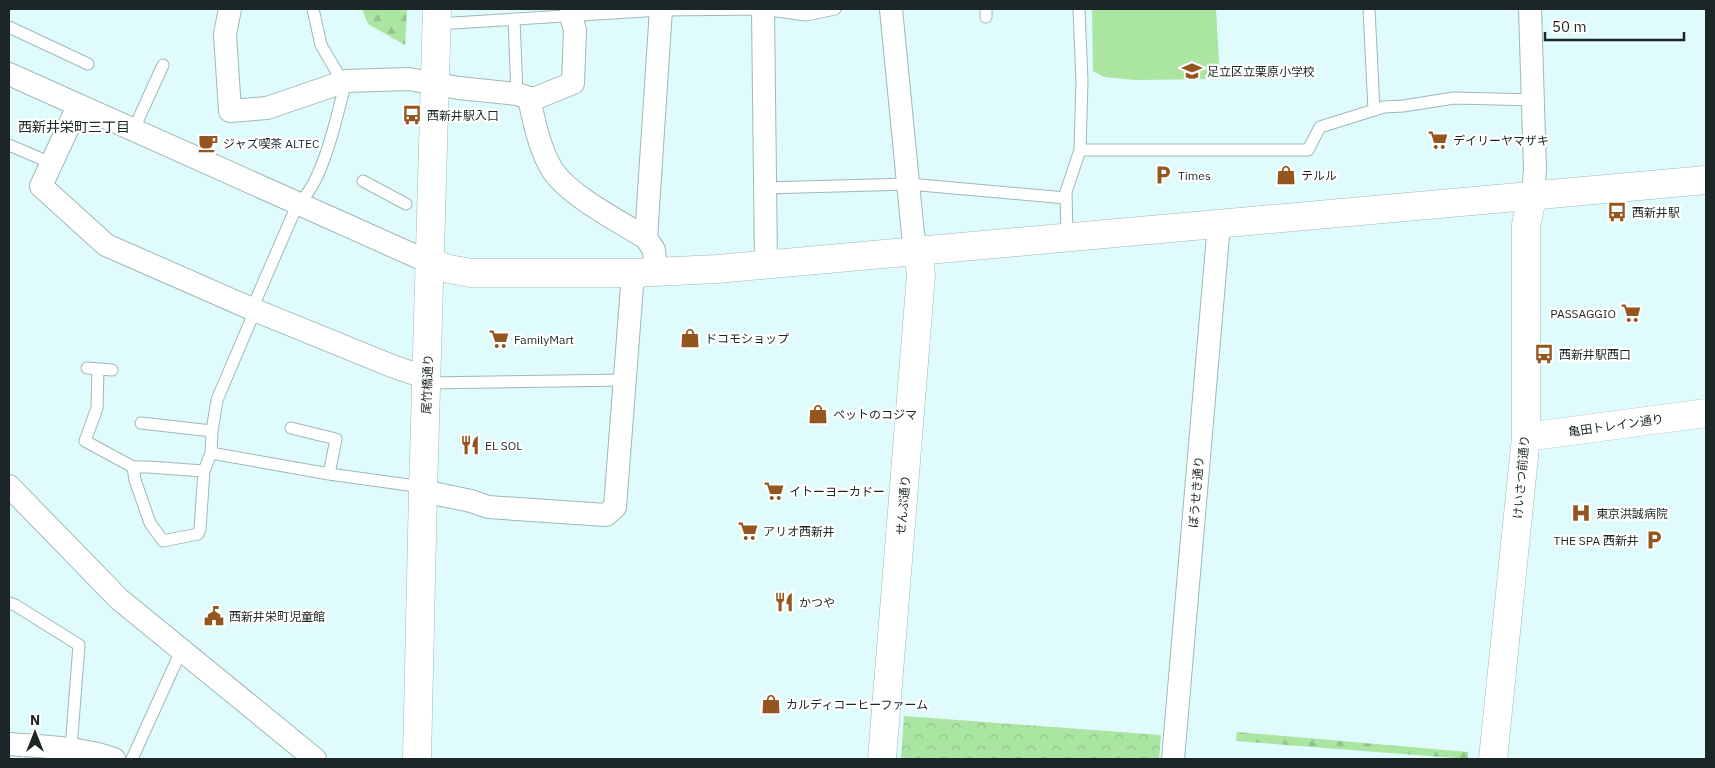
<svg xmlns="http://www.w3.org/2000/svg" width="1715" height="768" font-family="'IBM Plex Sans','Noto Sans JP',sans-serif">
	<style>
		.grass { fill: #aae5a1 }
		.forest { fill: url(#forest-firs) }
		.park { fill: url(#park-crowns) }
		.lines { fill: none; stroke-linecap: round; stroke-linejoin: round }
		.service-casing { stroke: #9fb8b8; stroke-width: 13 }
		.minor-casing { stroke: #9fb8b8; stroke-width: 24 }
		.tertiary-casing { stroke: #9fb8b8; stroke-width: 29 }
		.secondary-casing { stroke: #9fb8b8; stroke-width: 29 }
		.service { stroke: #fff; stroke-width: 11 }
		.minor { stroke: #fff; stroke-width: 22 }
		.tertiary { stroke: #fff; stroke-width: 28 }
		.secondary { stroke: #fff; stroke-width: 28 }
		.labels { text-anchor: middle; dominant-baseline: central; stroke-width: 4.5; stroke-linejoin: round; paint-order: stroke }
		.poi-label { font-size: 12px; fill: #1c2626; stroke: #fff; text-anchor: start }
		.street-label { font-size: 12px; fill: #1c2626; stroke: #fff }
		.neighbourhood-label { font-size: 14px; fill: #1c2626; stroke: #fff }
	</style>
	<defs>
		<pattern id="forest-firs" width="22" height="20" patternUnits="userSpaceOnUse" patternTransform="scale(1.25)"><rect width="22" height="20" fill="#aae5a1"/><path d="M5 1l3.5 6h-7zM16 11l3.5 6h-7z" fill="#92c48a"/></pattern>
		<pattern id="park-crowns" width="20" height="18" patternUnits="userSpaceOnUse" patternTransform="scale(1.25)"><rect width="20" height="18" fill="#aae5a1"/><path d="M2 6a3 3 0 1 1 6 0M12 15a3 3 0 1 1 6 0" fill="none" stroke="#92c48a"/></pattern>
	</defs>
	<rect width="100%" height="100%" fill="#e0fbfb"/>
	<path class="grass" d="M 1092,9 L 1216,9 L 1220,79 L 1135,80 L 1104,77 L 1093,71 Z"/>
	<path class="forest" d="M 362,9 L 407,9 L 405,45 L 368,24 Z
		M 1237,732 L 1468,752 L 1468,759 L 1236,741 Z"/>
	<path class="park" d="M 904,716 L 1161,735 L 1159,759 L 901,759 Z"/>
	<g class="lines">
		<defs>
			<path id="service" d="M 313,9 L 321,45 L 342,81
				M 1369,9 L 1374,110
				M 986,17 L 986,9
				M 514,19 L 517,94
				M 437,24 L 661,10 L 763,9 L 806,15 L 835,9
				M 9,27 L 88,64
				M 133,131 L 163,65
				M 9,145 L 51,163
				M 1080,150 L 1308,150 L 1320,127 L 1384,107 L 1403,106 L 1454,98 L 1532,100
				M 363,181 L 406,204
				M 765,188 L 909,184 L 1066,198
				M 1067,238 L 1066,192 L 1080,150 L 1082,81 L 1079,9
				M 87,368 L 112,370
				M 98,369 L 97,408 L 85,441 L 133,467 L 148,467 L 204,471
				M 427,383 L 626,380
				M 141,423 L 212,431
				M 291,428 L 336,439 L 329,474
				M 211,453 L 329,474 L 423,487
				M 133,467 L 135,480 L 150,523 L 163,541 L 198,534 L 200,529 L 204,471 L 211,453 L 212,431 L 217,400 L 251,320 L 252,309 L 298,203 C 323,185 338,111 346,81
				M 9,603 L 15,605 L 79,645 L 71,748
				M 132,759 L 181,651"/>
			<path id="minor" d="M 230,9 L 225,34 L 230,111 L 267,108 L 346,81 L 409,79 L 459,88 L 517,94 L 529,98 L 536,98 L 573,83 L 575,30 L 571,16 L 571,9
				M 763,9 L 766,265
				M 891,9 L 913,234 L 918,252
				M 1530,9 L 1535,169 L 1533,195
				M 9,74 L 431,263
				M 529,98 C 534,122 540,151 553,171 C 571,197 619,221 646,238
				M 78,106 L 41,186 L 106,245 L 252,309 L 392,366 L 427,378
				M 656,272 L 654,250 L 646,238 L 661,9
				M 9,486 L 119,599 L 315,759
				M 423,491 L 471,501 L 488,507 L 606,515 L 615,507 L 633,273
				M 9,744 C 44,747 80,747 114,759
				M 1173,759 L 1219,224"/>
			<path id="tertiary" d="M 431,263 L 449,269 L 471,273 L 633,273 L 717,269 L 1706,180
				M 1526,437 L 1706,413
				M 882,759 L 921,275 L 918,252
				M 1493,759 L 1526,437 L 1526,225 L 1533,195"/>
			<path id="secondary" d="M 417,759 L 423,491 L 437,9"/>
		</defs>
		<use href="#service" class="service-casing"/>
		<use href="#minor" class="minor-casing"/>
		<use href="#tertiary" class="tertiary-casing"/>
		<use href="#secondary" class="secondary-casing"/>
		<use href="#service" class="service"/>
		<use href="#minor" class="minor"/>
		<use href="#tertiary" class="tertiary"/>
		<use href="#secondary" class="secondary"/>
	</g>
	<defs>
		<symbol id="school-bare" viewBox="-9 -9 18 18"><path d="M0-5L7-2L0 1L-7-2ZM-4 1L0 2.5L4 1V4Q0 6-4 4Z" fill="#95551e" stroke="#fff" stroke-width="2.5" paint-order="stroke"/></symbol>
		<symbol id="bus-bare" viewBox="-9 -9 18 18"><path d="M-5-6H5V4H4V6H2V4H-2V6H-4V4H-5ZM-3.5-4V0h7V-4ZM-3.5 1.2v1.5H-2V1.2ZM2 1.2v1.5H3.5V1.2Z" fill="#95551e" stroke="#fff" stroke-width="2.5" paint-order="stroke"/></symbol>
		<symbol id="supermarket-bare" viewBox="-9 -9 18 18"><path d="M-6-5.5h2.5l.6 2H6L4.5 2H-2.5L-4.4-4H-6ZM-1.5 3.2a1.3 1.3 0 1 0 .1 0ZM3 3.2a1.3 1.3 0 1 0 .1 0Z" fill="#95551e" stroke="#fff" stroke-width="2.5" paint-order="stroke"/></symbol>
		<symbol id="cafe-bare" viewBox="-9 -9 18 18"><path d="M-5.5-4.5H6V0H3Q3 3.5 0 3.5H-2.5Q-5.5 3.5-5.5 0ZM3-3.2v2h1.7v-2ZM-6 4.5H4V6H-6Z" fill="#95551e" stroke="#fff" stroke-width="2.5" paint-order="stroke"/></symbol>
		<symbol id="parking-bare" viewBox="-9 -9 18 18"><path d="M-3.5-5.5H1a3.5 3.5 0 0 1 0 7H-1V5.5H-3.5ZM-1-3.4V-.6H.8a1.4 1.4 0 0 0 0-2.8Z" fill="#95551e" stroke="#fff" stroke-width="2.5" paint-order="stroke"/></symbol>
		<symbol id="shop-bare" viewBox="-9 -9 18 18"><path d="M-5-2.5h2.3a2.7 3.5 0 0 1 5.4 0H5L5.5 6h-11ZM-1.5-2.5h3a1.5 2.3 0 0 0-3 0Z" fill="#95551e" stroke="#fff" stroke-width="2.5" paint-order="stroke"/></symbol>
		<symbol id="restaurant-bare" viewBox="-9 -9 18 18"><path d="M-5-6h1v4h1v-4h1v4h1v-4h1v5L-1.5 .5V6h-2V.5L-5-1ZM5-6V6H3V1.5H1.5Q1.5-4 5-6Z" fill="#95551e" stroke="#fff" stroke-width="2.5" paint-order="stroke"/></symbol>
		<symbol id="hospital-bare" viewBox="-9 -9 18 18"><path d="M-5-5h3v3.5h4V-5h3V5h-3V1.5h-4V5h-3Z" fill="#95551e" stroke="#fff" stroke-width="2.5" paint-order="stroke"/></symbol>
		<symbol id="civic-bare" viewBox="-9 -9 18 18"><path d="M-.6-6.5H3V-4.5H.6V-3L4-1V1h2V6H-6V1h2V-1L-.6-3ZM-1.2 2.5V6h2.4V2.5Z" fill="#95551e" stroke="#fff" stroke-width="2.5" paint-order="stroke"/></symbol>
	</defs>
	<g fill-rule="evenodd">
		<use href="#school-bare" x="1178" y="57" width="28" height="28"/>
		<use href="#bus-bare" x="398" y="101" width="28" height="28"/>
		<use href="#supermarket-bare" x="1424" y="126" width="28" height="28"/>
		<use href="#cafe-bare" x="194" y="129" width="28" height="28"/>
		<use href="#parking-bare" x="1149" y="161" width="28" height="28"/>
		<use href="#shop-bare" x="1272" y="161" width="28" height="28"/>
		<use href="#bus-bare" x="1603" y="198" width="28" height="28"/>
		<use href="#supermarket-bare" x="1617" y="299" width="28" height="28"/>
		<use href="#shop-bare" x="676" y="324" width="28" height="28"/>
		<use href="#supermarket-bare" x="485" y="325" width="28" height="28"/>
		<use href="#bus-bare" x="1530" y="340" width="28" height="28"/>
		<use href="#shop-bare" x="804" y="400" width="28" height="28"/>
		<use href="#restaurant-bare" x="456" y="431" width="28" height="28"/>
		<use href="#supermarket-bare" x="760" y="477" width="28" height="28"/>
		<use href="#hospital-bare" x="1567" y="499" width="28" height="28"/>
		<use href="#supermarket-bare" x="734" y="517" width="28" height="28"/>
		<use href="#parking-bare" x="1640" y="526" width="28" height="28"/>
		<use href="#restaurant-bare" x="770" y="588" width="28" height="28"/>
		<use href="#civic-bare" x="200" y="602" width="28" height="28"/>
		<use href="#shop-bare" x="757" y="690" width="28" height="28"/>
	</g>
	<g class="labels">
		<g class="poi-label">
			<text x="1207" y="71">足立区立栗原小学校</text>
			<text x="427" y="115">西新井駅入口</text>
			<text x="1453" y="140">デイリーヤマザキ</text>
			<text x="223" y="143">ジャズ喫茶 ALTEC</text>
			<text x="1178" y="175">Times</text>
			<text x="1301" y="175">テルル</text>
			<text x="1632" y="212">西新井駅</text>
			<text x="1616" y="313" text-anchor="end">PASSAGGIO</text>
			<text x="705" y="338">ドコモショップ</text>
			<text x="514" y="339">FamilyMart</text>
			<text x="1559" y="354">西新井駅西口</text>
			<text x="833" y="414">ペットのコジマ</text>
			<text x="485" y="445">EL SOL</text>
			<text x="789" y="491">イトーヨーカドー</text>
			<text x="1596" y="513">東京洪誠病院</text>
			<text x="763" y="531">アリオ西新井</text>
			<text x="1639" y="540" text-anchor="end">THE SPA 西新井</text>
			<text x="799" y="602">かつや</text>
			<text x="229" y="616">西新井栄町児童館</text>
			<text x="786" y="704">カルディコーヒーファーム</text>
		</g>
		<g class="street-label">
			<text transform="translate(427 384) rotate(-88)">尾竹橋通り</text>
			<text transform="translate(1616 425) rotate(-8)">亀田トレイン通り</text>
			<text transform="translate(1521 477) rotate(-85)">けいさつ前通り</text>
			<text transform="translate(1196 492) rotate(-85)">ぼうせき通り</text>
			<text transform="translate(903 505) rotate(-85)">せんぷ通り</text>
		</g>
		<g class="neighbourhood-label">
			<text x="74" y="127">西新井栄町三丁目</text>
		</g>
	</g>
	<rect width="1715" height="768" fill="none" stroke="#1c2626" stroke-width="20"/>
	<g transform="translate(35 733)" stroke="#ffffff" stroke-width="4" paint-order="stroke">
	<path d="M0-4L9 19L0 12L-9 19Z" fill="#1c2626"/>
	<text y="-8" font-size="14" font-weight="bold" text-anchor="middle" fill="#1c2626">N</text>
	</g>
	<path d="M1545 32v8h139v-8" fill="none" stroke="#1c2626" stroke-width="2.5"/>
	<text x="1552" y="32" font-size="15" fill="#1c2626" stroke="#ffffff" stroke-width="4" paint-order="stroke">50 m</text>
</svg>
